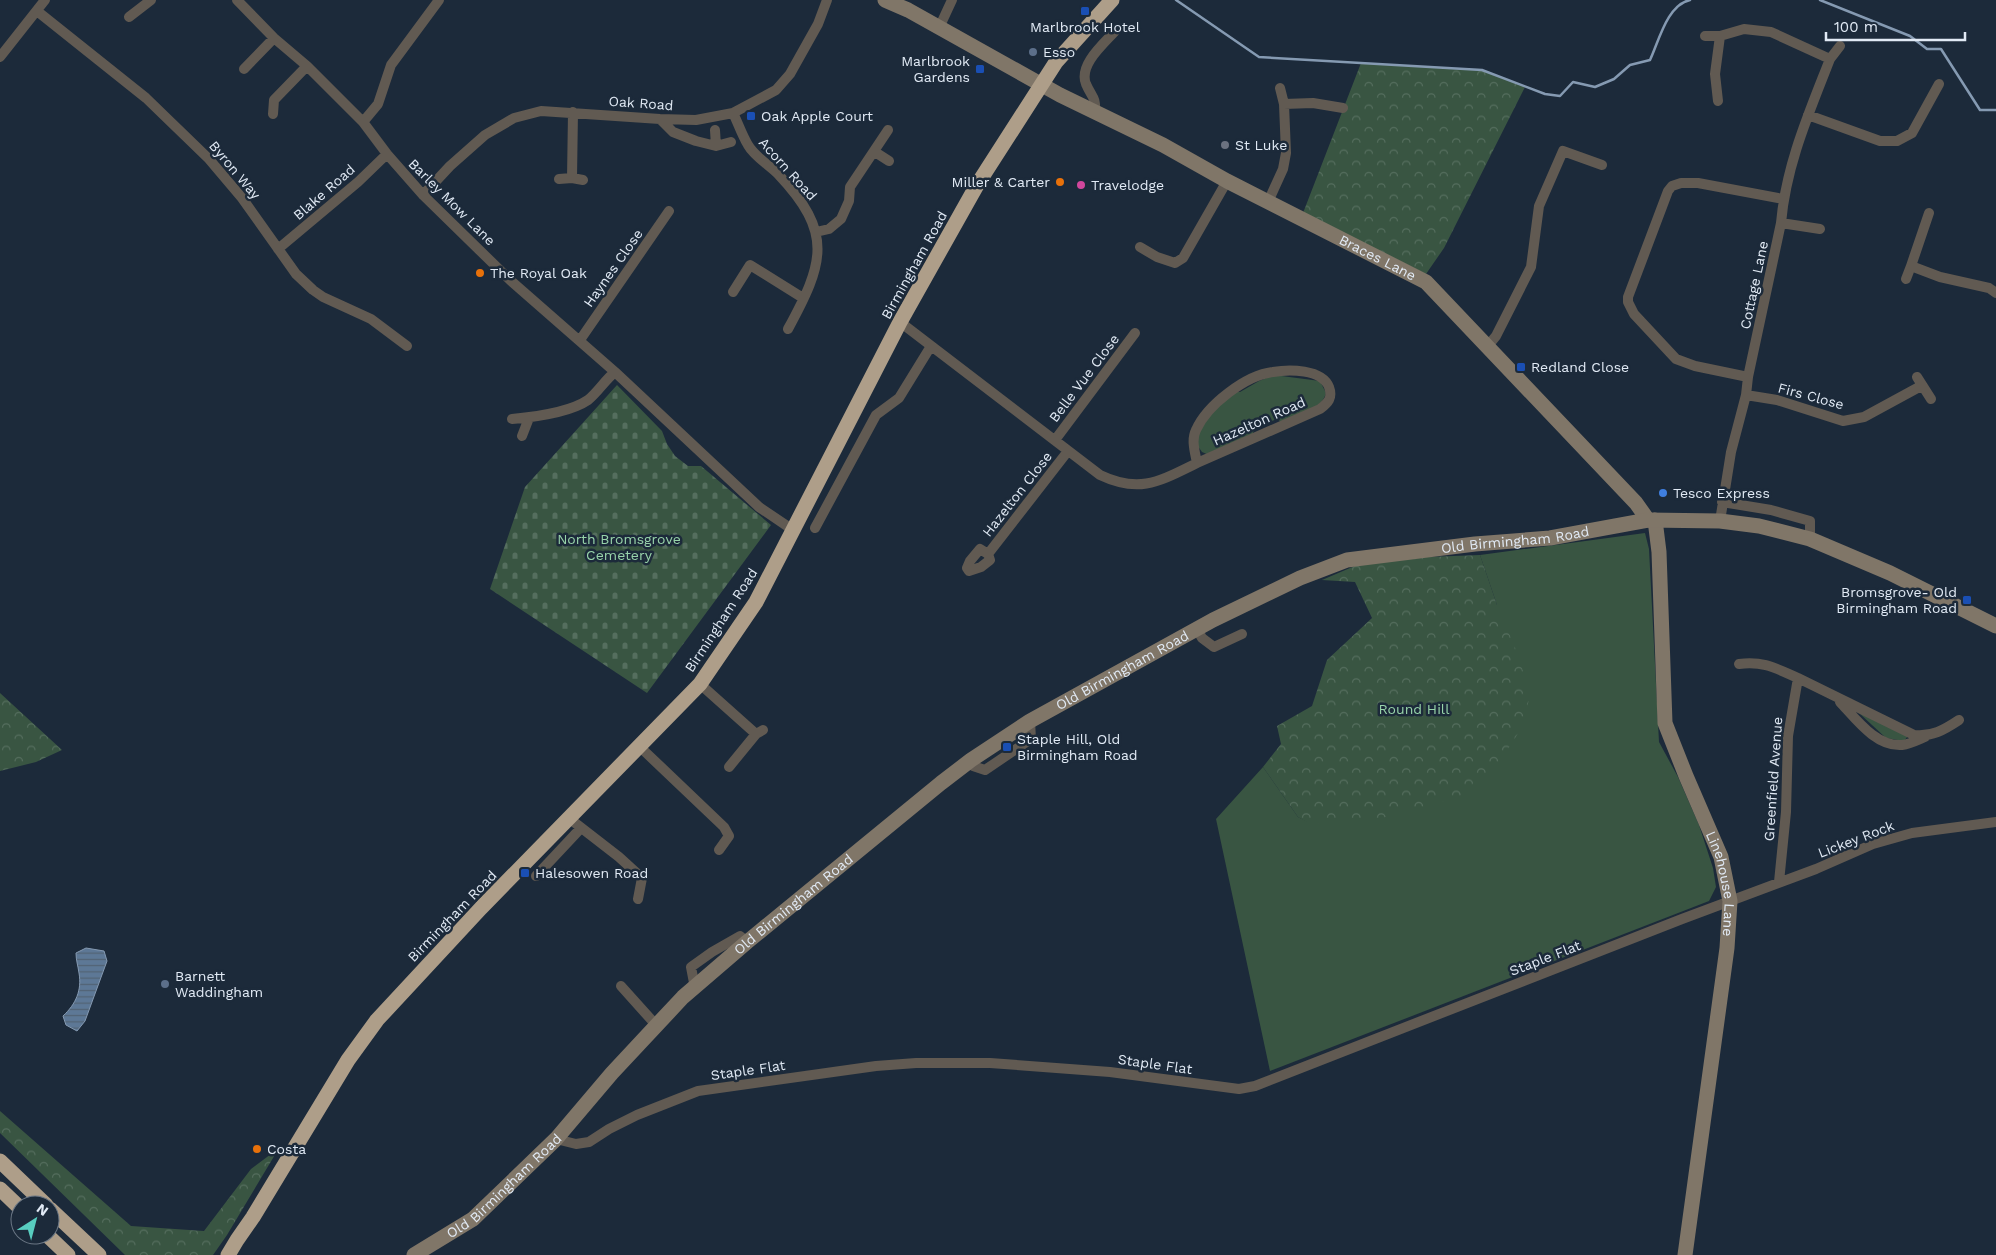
<svg xmlns="http://www.w3.org/2000/svg" width="1996" height="1255" font-family="'Work Sans',sans-serif">
	<style>
		.green { fill: #395542 }
		.forest { fill: url(#forest-crowns) }
		.cemetery { fill: url(#cemetery-stones) }
		.water { fill: url(#water-rules); stroke: #859ab2 }
		.lines { fill: none; stroke-linecap: round; stroke-linejoin: round }
		.stream { stroke: #859ab2; stroke-width: 2.5 }
		.street { stroke: #615a52; stroke-width: 10 }
		.secondary { stroke: #807668; stroke-width: 15 }
		.highway { stroke: #ae9e89; stroke-width: 15 }
		.transit-dot { fill: #1a4fb4; stroke: #1c2a3a; stroke-width: 2 }
		.service-dot { fill: #5c6f8a; stroke: #1c2a3a; stroke-width: 2 }
		.worship-dot { fill: #6b7280; stroke: #1c2a3a; stroke-width: 2 }
		.food-dot { fill: #e8710a; stroke: #1c2a3a; stroke-width: 2 }
		.hotel-dot { fill: #d1479c; stroke: #1c2a3a; stroke-width: 2 }
		.shop-dot { fill: #3f7fe0; stroke: #1c2a3a; stroke-width: 2 }
		.labels { text-anchor: middle; dominant-baseline: central; stroke-width: 5; stroke-linejoin: round; paint-order: stroke }
		.poi-label { font-size: 14px; fill: #e1eaf5; stroke: #1c2a3a; text-anchor: start }
		.street-label { font-size: 14px; fill: #e1eaf5; stroke: #1c2a3a }
		.park-label { font-size: 14px; fill: #98d4aa; stroke: #1c2a3a }
	</style>
	<defs>
		<pattern id="forest-crowns" width="20" height="18" patternUnits="userSpaceOnUse" patternTransform="scale(1.25)"><rect width="20" height="18" fill="#395542"/><path d="M2 6a3 3 0 1 1 6 0M12 15a3 3 0 1 1 6 0" fill="none" stroke="#556e5e"/></pattern>
		<pattern id="cemetery-stones" width="16" height="16" patternUnits="userSpaceOnUse" patternTransform="scale(1.25)"><rect width="16" height="16" fill="#395542"/><path d="M2 7V4a2 2 0 0 1 4 0v3zM10 15v-3a2 2 0 0 1 4 0v3z" fill="#556e5e"/></pattern>
		<pattern id="water-rules" width="6" height="5" patternUnits="userSpaceOnUse" patternTransform="scale(1.25)"><rect width="6" height="5" fill="#5d7896"/><path d="M0 2.5h6" fill="none" stroke="#526274"/></pattern>
	</defs>
	<rect width="100%" height="100%" fill="#1c2a3a"/>
	<path class="green" d="M 1274,375 L 1320,381 L 1326,393 C 1322,410 1296,415 1281,422 L 1277,419 L 1255,428 L 1252,435 L 1209,455 L 1202,452 L 1197,445 L 1200,427 L 1221,402 L 1235,392 L 1240,392 L 1259,381 Z
		M 1645,533 L 1649,549 L 1659,742 L 1678,777 L 1699,825 L 1713,868 L 1716,887 L 1709,901 L 1270,1071 L 1216,819 L 1263,767 L 1298,817 L 1310,823 L 1320,821 L 1497,605 L 1480,555 Z
		M 1858,712 L 1908,736 L 1904,741 L 1886,738 Z"/>
	<path class="forest" d="M 1361,63 L 1482,70 L 1525,87 L 1444,248 L 1426,274 L 1303,213 Z
		M 1480,555 L 1497,605 L 1519,657 L 1530,697 L 1519,732 L 1499,763 L 1459,797 L 1382,818 L 1310,824 L 1298,817 L 1263,767 L 1281,744 L 1277,726 L 1312,706 L 1327,660 L 1372,618 L 1355,582 L 1322,580 L 1357,565 L 1401,558 Z
		M 0,693 L 62,750 L 36,762 L 0,771 Z
		M 0,1111 L 131,1226 L 204,1231 L 251,1169 L 279,1148 L 227,1235 L 213,1255 L 125,1255 L 0,1133 Z"/>
	<path class="cemetery" d="M 617,385 L 662,431 L 667,444 L 675,456 L 688,466 L 701,466 L 771,525 L 647,693 L 490,589 L 525,487 Z"/>
	<path class="water" d="M 86,948 L 104,951 L 107,961 L 85,1021 L 77,1031 L 66,1025 L 63,1016 C 76,1004 82,990 79,973 C 78,966 76,960 76,953 Z"/>
	<g class="lines">
		<path class="stream" d="M 1176,0 L 1259,57 L 1482,70 L 1545,94 L 1560,96 L 1573,82 L 1595,87 L 1614,79 L 1630,65 L 1650,60 C 1659,41 1667,5 1690,0
			M 1820,0 L 1910,36 L 1927,49 L 1941,49 L 1980,110 L 1996,110"/>
		<path class="street" d="M 237,0 L 274,38 L 307,66 L 363,122 L 387,154 L 423,195 L 510,280 L 615,372 L 759,507 L 793,530
			M 37,11 L 146,98 L 209,159 L 242,198 L 296,274 L 313,290 L 323,297 L 371,319 L 407,346
			M 129,17 L 151,0
			M 939,28 L 952,0
			M 1705,36 L 1720,36 L 1744,29 L 1771,32 L 1830,59
			M 0,57 L 45,0
			M 244,69 L 274,38
			M 1280,88 L 1284,104
			M 1718,101 L 1715,74 L 1720,36
			M 733,113 C 738,123 742,135 748,145 C 754,156 769,165 778,174 C 834,233 824,263 788,329
			M 1095,113 C 1096,96 1092,98 1086,84 C 1078,64 1106,42 1117,29
			M 273,114 L 274,100 L 307,66
			M 1808,115 L 1880,141 L 1897,141 L 1912,133 L 1939,84
			M 660,119 L 673,132 L 696,141 L 716,146 L 731,142
			M 363,122 L 378,104 L 391,65 L 439,0
			M 715,130 L 716,146
			M 875,152 L 889,161
			M 572,178 L 573,112
			M 559,179 L 572,178 L 583,180
			M 423,195 L 450,166 L 485,135 L 514,118 L 541,111 L 660,119 L 696,120 L 733,113 L 776,90 L 790,74 L 818,24 L 827,0
			M 1268,202 L 1283,169 L 1286,153 L 1284,104 L 1313,103 L 1343,108
			M 1929,213 L 1911,266 L 1940,277 L 1989,288 L 1996,293
			M 1781,223 L 1820,229
			M 816,232 L 829,229 L 841,219 L 849,201 L 850,187 L 888,130
			M 1140,247 L 1157,257 L 1175,263 L 1183,258 L 1227,181
			M 278,249 L 358,182 L 387,154
			M 1906,279 L 1911,266
			M 733,292 L 750,265 L 803,298
			M 900,322 L 1100,475 C 1140,494 1160,481 1197,463 C 1195,452 1191,440 1196,430 C 1207,405 1246,375 1273,372 C 1289,369 1322,369 1329,387 C 1333,398 1328,403 1320,409 L 1197,463
			M 580,340 L 669,211
			M 1487,347 L 1496,336 L 1531,267 L 1539,206 L 1563,151 L 1602,165
			M 1748,377 L 1695,366 L 1676,359 L 1634,314 L 1628,302 L 1628,297 L 1668,191 L 1672,186 L 1681,183 L 1698,183 L 1783,199
			M 1917,377 L 1931,399
			M 1746,395 L 1777,400 L 1843,421 L 1864,417 L 1921,386
			M 512,419 C 534,417 569,413 588,400 C 598,392 605,380 615,372
			M 522,436 L 529,418
			M 1055,440 L 1135,333
			M 1722,502 L 1771,510 L 1810,521 L 1810,539
			M 1720,521 L 1731,452 L 1746,395 L 1748,377 L 1781,223 C 1786,165 1809,113 1830,59 L 1840,46
			M 815,528 L 876,415 L 899,398 L 931,346
			M 988,554 L 980,549 L 970,561 L 967,568 L 969,571 L 981,567 L 990,560 L 988,554 L 1068,451
			M 1197,629 L 1202,638 L 1214,647 L 1242,634
			M 1739,664 C 1764,661 1775,668 1798,678
			M 700,684 L 756,734
			M 1840,702 C 1856,719 1876,747 1902,745 C 1910,744 1918,740 1925,737
			M 639,746 L 724,827 L 729,836 L 719,850
			M 971,760 L 973,766 L 985,770 L 1031,739 L 1030,721
			M 729,767 L 756,734 L 763,730
			M 570,819 L 619,857 L 642,878 L 638,899
			M 536,876 L 581,828
			M 1779,882 L 1786,812 L 1788,736 L 1798,678 L 1914,735 C 1932,737 1944,730 1959,720
			M 621,986 L 656,1025
			M 695,988 L 691,967 L 712,952 L 740,936 L 747,942
			M 556,1139 L 576,1144 L 589,1142 L 609,1129 L 637,1115 L 698,1091 L 876,1066 L 916,1063 L 990,1063 L 1110,1072 L 1239,1089 L 1255,1086 L 1682,919 L 1816,869 L 1873,844 L 1912,833 L 1996,822"/>
		<g class="secondary">
			<path id="s1" d="M 885,0 L 908,10 L 1060,95 L 1163,145 L 1227,181 L 1426,282 L 1636,503 L 1648,520"/>
			<path id="s2" d="M 1655,520 L 1659,552 L 1665,723 L 1686,776 L 1721,857 L 1730,901 L 1727,948 L 1685,1255"/>
			<path id="s3" d="M 414,1255 L 473,1219 L 556,1139 L 612,1073 L 683,997 L 747,942 L 941,783 L 971,760 L 1030,721 L 1213,620 L 1300,578 L 1347,560 L 1475,544 L 1550,538 L 1648,520 L 1720,521 L 1759,526 L 1810,539 L 1890,573 L 1996,626"/>
		</g>
		<path class="highway" d="M 0,1161 L 46,1205
			M 0,1189 L 20,1208
			M 50,1209 L 99,1255
			M 47,1235 L 68,1255
			M 228,1255 L 237,1240 L 253,1217 L 348,1060 L 377,1020 L 481,908 L 700,684 L 756,602 L 900,322 L 977,185 L 1056,62 L 1112,0"/>
	</g>
	<g class="transit-dot">
		<rect x="1080" y="6" width="10" height="10" rx="2.5"/>
		<rect x="975" y="64" width="10" height="10" rx="2.5"/>
		<rect x="746" y="111" width="10" height="10" rx="2.5"/>
		<rect x="1516" y="362" width="10" height="10" rx="2.5"/>
		<rect x="1962" y="595" width="10" height="10" rx="2.5"/>
		<rect x="1002" y="742" width="10" height="10" rx="2.5"/>
		<rect x="520" y="868" width="10" height="10" rx="2.5"/>
	</g>
	<g class="service-dot">
		<circle cx="1033" cy="52" r="5"/>
		<circle cx="165" cy="984" r="5"/>
	</g>
	<circle class="worship-dot" cx="1225" cy="145" r="5"/>
	<g class="food-dot">
		<circle cx="1060" cy="182" r="5"/>
		<circle cx="480" cy="273" r="5"/>
		<circle cx="257" cy="1149" r="5"/>
	</g>
	<circle class="hotel-dot" cx="1081" cy="185" r="5"/>
	<circle class="shop-dot" cx="1663" cy="493" r="5"/>
	<g class="labels">
		<g class="poi-label">
			<text x="1085" y="27" text-anchor="middle">Marlbrook Hotel</text>
			<text x="1043" y="52">Esso</text>
			<text x="970" y="61" text-anchor="end">Marlbrook<tspan x="970" dy="16">Gardens</tspan></text>
			<text x="761" y="116">Oak Apple Court</text>
			<text x="1235" y="145">St Luke</text>
			<text x="1050" y="182" text-anchor="end">Miller &amp; Carter</text>
			<text x="1091" y="185">Travelodge</text>
			<text x="490" y="273">The Royal Oak</text>
			<text x="1531" y="367">Redland Close</text>
			<text x="1673" y="493">Tesco Express</text>
			<text x="1957" y="592" text-anchor="end">Bromsgrove- Old<tspan x="1957" dy="16">Birmingham Road</tspan></text>
			<text x="1017" y="739">Staple Hill, Old<tspan x="1017" dy="16">Birmingham Road</tspan></text>
			<text x="535" y="873">Halesowen Road</text>
			<text x="175" y="976">Barnett<tspan x="175" dy="16">Waddingham</tspan></text>
			<text x="267" y="1149">Costa</text>
		</g>
		<g class="street-label">
			<text transform="translate(641 103) rotate(4)">Oak Road</text>
			<text transform="translate(788 169) rotate(48)">Acorn Road</text>
			<text transform="translate(235 170) rotate(50)">Byron Way</text>
			<text transform="translate(324 192) rotate(-41)">Blake Road</text>
			<text transform="translate(452 202) rotate(45)">Barley Mow Lane</text>
			<text stroke="none"><textPath href="#s1" startOffset="556">Braces Lane</textPath></text>
			<text transform="translate(914 265) rotate(-61)">Birmingham Road</text>
			<text transform="translate(613 268) rotate(-55)">Haynes Close</text>
			<text transform="translate(1754 285) rotate(-78)">Cottage Lane</text>
			<text transform="translate(1084 378) rotate(-53)">Belle Vue Close</text>
			<text transform="translate(1811 396) rotate(15)">Firs Close</text>
			<text transform="translate(1259 421) rotate(-24)">Hazelton Road</text>
			<text transform="translate(1017 494) rotate(-52)">Hazelton Close</text>
			<text stroke="none"><textPath href="#s3" startOffset="1344">Old Birmingham Road</textPath></text>
			<text transform="translate(721 620) rotate(-57)">Birmingham Road</text>
			<text stroke="none"><textPath href="#s3" startOffset="924">Old Birmingham Road</textPath></text>
			<text transform="translate(1773 779) rotate(-86)">Greenfield Avenue</text>
			<text transform="translate(1856 839) rotate(-21)">Lickey Rock</text>
			<text stroke="none"><textPath href="#s2" startOffset="375">Linehouse Lane</textPath></text>
			<text stroke="none"><textPath href="#s3" startOffset="519">Old Birmingham Road</textPath></text>
			<text transform="translate(452 916) rotate(-46)">Birmingham Road</text>
			<text transform="translate(1545 958) rotate(-21)">Staple Flat</text>
			<text transform="translate(1155 1064) rotate(8)">Staple Flat</text>
			<text transform="translate(748 1070) rotate(-8)">Staple Flat</text>
			<text stroke="none"><textPath href="#s3" startOffset="114">Old Birmingham Road</textPath></text>
		</g>
		<g class="park-label">
			<text x="619" y="539">North Bromsgrove<tspan x="619" dy="16">Cemetery</tspan></text>
			<text x="1414" y="709">Round Hill</text>
		</g>
	</g>
	<g transform="translate(35 1220) rotate(36)"><circle r="24" fill="#1c2a3a" stroke="#6b7785"/>
	<path d="M0-4L9 19L0 12L-9 19Z" fill="#58cec0"/>
	<text y="-8" font-size="14" font-weight="bold" text-anchor="middle" fill="#e1eaf5">N</text>
	</g>
	<path d="M1826 32v8h139v-8" fill="none" stroke="#e1eaf5" stroke-width="2.5"/>
	<text x="1834" y="32" font-size="15" fill="#e1eaf5" stroke="#1c2a3a" stroke-width="4" paint-order="stroke">100 m</text>
</svg>
